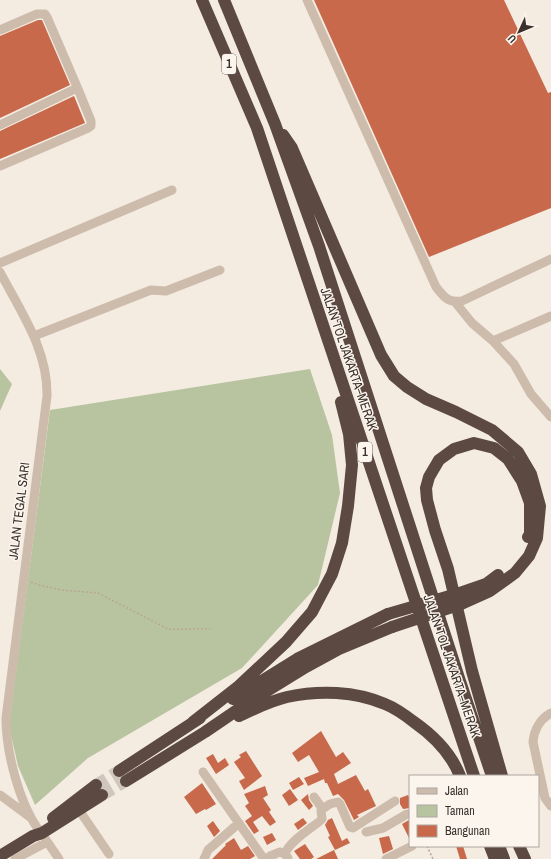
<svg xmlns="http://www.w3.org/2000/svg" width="551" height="859" font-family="'Archivo Narrow',sans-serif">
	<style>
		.green { fill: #b8c4a0 }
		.building { fill: #c8694b }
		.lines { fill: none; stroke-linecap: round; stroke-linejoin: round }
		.highway-tunnel { stroke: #cfc6bd; stroke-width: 12; stroke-dasharray: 12 6; stroke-linecap: butt }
		.path { stroke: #b9a596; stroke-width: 1.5; stroke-dasharray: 2 2; stroke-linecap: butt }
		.minor { stroke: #cdbbac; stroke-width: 9 }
		.highway { stroke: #5c4a42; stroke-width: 12 }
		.highway-bridge { stroke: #5c4a42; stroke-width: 12 }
		.labels { text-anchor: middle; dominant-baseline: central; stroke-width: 3; stroke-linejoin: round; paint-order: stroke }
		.shield { fill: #fbf5ee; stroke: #756b66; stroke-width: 1 }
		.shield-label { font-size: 12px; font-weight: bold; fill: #3b302b }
		.street-label { font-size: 13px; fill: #3b302b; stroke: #fbf5ee }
	</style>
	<rect width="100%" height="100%" fill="#f4ebe1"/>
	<path class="green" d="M 0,369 L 12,384 L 0,411 Z
		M 310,369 L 332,435 L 340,493 L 318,585 L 242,668 L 88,758 L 35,805 L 18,766 L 9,726 L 50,410 Z"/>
	<path class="building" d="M 314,0 L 504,0 L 548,93 L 551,92 L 551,208 L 429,257 Z
		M 38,20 L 42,20 L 70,85 L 0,118 L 0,36 Z
		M 74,96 L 85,123 L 0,159 L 0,131 Z
		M 321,731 L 336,757 L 343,752 L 351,763 L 334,774 L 338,784 L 356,775 L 365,791 L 368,789 L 376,806 L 357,815 L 359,817 L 354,820 L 344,800 L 338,794 L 333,796 L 327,783 L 325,783 L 324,779 L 308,786 L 304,778 L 319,772 L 309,755 L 298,762 L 292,753 Z
		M 246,751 L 262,776 L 244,790 L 239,781 L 245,778 L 234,762 L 241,757 L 239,755 Z
		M 213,754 L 218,763 L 225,758 L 229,765 L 216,774 L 206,758 Z
		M 299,777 L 304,784 L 293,790 L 289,783 Z
		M 202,783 L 216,804 L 206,810 L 205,809 L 196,814 L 184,797 Z
		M 265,786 L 268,795 L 263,798 L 271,810 L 269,812 L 276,822 L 270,826 L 262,816 L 253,822 L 259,831 L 254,834 L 245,821 L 252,816 L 245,806 L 249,803 L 244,794 Z
		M 290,789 L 298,800 L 289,806 L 282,795 Z
		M 308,794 L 309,800 L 313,806 L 309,810 L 301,800 Z
		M 408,795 L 410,799 L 410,808 L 403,809 L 400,804 L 400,798 Z
		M 303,818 L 307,823 L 298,830 L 294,824 Z
		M 332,818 L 342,841 L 347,838 L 350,843 L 335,850 L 328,837 L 330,836 L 325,825 L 328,820 Z
		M 409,820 L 410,820 L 410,840 L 402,824 Z
		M 213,821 L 220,831 L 214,837 L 207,826 Z
		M 272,833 L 276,840 L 267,845 L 263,837 Z
		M 389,836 L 393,849 L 383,854 L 379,838 Z
		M 234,838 L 241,850 L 248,846 L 255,856 L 250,859 L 212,859 L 226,845 L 225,844 Z
		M 305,844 L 314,857 L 311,859 L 300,859 L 294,851 Z
		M 456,846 L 463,846 L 467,859 L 460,859 Z
		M 334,850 L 338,859 L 316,859 Z"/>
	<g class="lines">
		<path class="highway-tunnel" d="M 96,785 L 119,771
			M 102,795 L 126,781"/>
		<path class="path" d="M 31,582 L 39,585 L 61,590 L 98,593 L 168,629 C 182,630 196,628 210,629
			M 427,846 L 433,859"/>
		<path class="minor" d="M 307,0 L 436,287 C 444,297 448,303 462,301 L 551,259
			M 0,30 L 37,14 L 45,14 L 47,17 L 78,89
			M 0,125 L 75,89 L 78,89 L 91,121 L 91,126 L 88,128 L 0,166
			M 0,263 L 172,190
			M 0,272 C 21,312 48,350 47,396 L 6,718 C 6,752 19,802 38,829
			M 455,302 L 472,323 L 493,341 L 514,364 L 531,394 L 551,417
			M 34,336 L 151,290 L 166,291 L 220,270
			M 493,341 L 551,316
			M 551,713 C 540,719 534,730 533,742 L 545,798 L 551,806
			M 203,772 L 264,859
			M 0,795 L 30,817
			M 314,797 L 322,808
			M 79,810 L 109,854
			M 366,832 L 383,828 L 407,814 L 410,814
			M 44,837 L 59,859
			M 285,854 C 289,840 321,822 322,819 C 322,817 321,813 321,810 L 330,804 L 338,802 L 340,804 L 350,827 L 353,828 L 395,801
			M 15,859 L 47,842
			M 204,859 L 208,850 L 239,823
			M 267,859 L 270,856 L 280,852 L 285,854 L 288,858
			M 386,859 L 412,846"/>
		<path class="highway" d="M 202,0 L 257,128 L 474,776
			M 224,0 L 275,124 L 319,246 L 460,681 L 492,776
			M 283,135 L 292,148 L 381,355 L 394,376 L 407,387 L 426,399 L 456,412 L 492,430 L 518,452 L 531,474 L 540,506 L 537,538 L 529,556 L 515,573 L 490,591 L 461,604
			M 460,593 L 486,584 L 498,575
			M 233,699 L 297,659 L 388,614
			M 239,716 C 254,709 270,701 287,697 C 319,690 355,691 385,704 C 395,708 405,715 414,722 C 434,736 451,753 460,776
			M 193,722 L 239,686 L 286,642 L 312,612 L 332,574 L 342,543 L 348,506 L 352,465 L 349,434 L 341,402
			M 119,771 L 200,718
			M 502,776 L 472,671 L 448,569 L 435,530 L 427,500 L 426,488 L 429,477 L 439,460 L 454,449 L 474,443 L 494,448 L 508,459 L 522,481 L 530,503 L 530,534 L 528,537
			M 126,781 L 205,732 L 249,702 L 306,667 L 339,649 L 392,627
			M 53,818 L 96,785
			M 490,846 L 495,859
			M 499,846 L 504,859
			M 519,846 L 525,859
			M 0,856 L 33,836 L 42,833 L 102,795"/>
		<path class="highway-bridge" d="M 388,614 L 460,593
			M 392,627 L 461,604"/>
	</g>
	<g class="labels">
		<g class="shield">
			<rect x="222" y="54" width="14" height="20" rx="3"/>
			<rect x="358" y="442" width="14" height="20" rx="3"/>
		</g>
		<g class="shield-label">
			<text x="229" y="64">1</text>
			<text x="365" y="452">1</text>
		</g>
		<g class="street-label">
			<text transform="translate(349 359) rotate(71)">JALAN TOL JAKARTA–MERAK</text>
			<text transform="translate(19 511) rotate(-83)">JALAN TEGAL SARI</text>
			<text transform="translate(452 666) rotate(71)">JALAN TOL JAKARTA–MERAK</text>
		</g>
	</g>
	<rect x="409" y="775" width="130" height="72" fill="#fbf5ee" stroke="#aea6a0"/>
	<rect x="417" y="788" width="20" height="6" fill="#cdbbac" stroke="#aea6a0"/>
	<text x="445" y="795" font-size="12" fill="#3b302b">Jalan</text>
	<rect x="417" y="805" width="20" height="12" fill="#b8c4a0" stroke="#aea6a0"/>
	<text x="445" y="815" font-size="12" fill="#3b302b">Taman</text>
	<rect x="417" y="825" width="20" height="12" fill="#c8694b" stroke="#aea6a0"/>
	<text x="445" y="835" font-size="12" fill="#3b302b">Bangunan</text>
	<g transform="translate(519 32) rotate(226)" stroke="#fbf5ee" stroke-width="3" paint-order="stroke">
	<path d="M0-3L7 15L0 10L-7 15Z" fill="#3b302b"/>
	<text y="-6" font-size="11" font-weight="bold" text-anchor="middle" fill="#3b302b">U</text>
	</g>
</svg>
